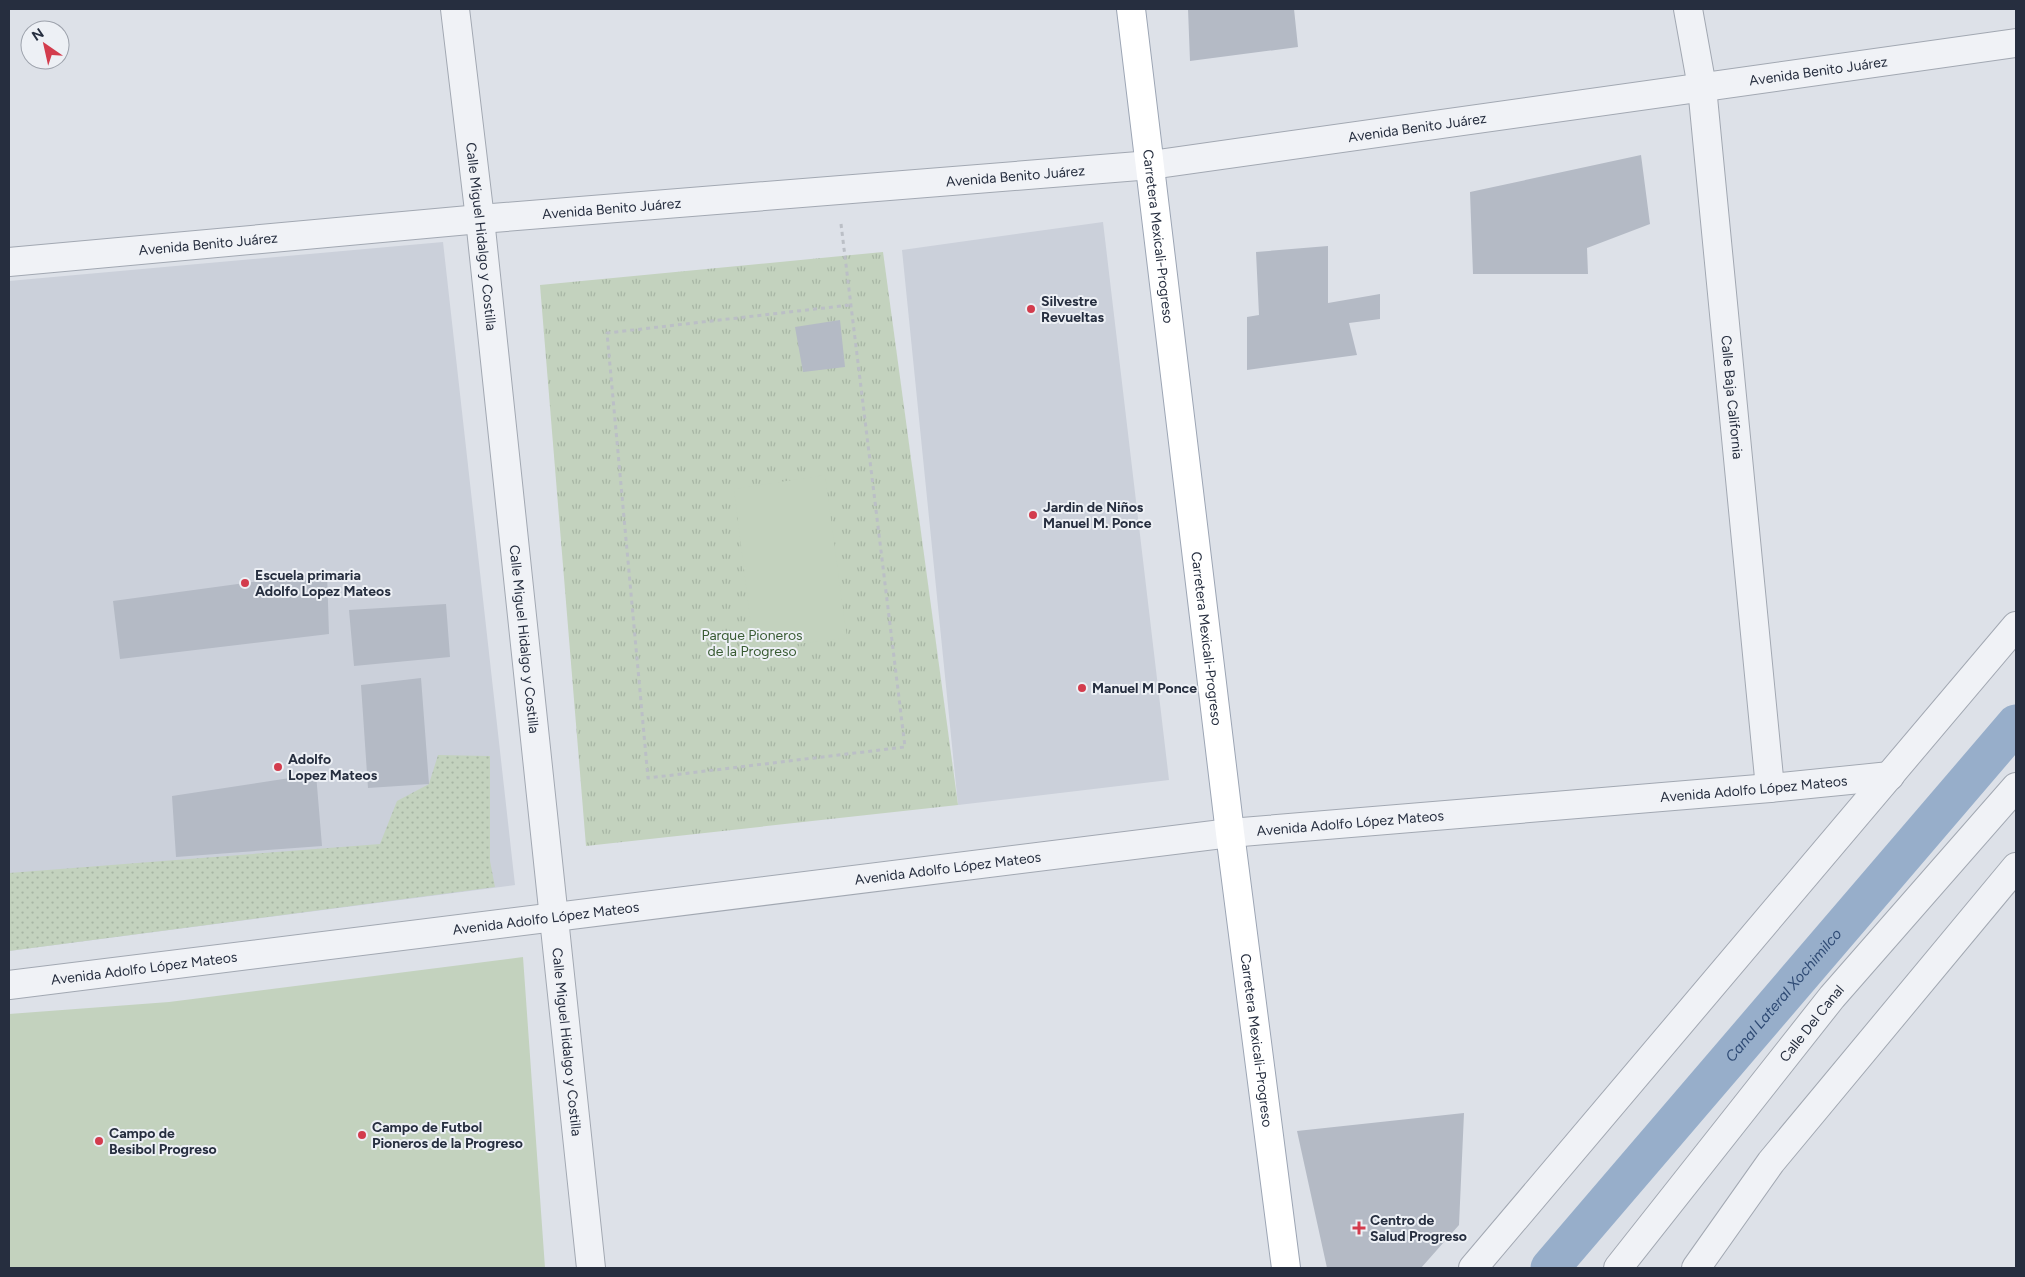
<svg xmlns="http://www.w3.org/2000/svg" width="2025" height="1277" font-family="Figtree,sans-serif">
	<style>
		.built { fill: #cbd0da }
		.grass { fill: url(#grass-dots) }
		.park { fill: url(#park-tufts) }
		.garden { fill: #c3d2be }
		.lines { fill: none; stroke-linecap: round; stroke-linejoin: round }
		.canal { stroke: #97aeca; stroke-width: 39 }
		.building { fill: #b4bac5 }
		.minor-casing { stroke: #a2a8b2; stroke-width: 30 }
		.primary-casing { stroke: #9ca5b4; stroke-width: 30 }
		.path { stroke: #bbbfc6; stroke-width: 3; stroke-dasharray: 4 4; stroke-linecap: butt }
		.minor { stroke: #f0f2f6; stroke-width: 28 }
		.primary { stroke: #fff; stroke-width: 28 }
		.poi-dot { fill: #d33c4d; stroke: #edf0f5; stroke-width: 2 }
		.labels { text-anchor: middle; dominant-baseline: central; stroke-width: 4; stroke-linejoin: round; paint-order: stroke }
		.street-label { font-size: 14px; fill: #262e3f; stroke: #edf0f5 }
		.poi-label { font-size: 14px; font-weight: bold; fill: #262e3f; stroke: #edf0f5; text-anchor: start }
		.park-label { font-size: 14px; fill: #395b33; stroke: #edf0f5 }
		.water-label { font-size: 15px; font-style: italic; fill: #2f4b75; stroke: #edf0f5 }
	</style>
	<defs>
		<pattern id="grass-dots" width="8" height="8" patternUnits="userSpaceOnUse" patternTransform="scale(1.25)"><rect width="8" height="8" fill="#c3d2be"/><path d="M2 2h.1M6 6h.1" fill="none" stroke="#a7b5a4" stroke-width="1.8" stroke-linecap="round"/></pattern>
		<pattern id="park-tufts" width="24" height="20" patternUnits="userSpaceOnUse" patternTransform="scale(1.25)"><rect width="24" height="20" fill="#c3d2be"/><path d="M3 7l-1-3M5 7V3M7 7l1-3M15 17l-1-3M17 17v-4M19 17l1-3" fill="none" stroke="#a7b5a4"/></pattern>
	</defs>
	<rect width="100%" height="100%" fill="#dde1e8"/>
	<path class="built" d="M 1103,222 L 1169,780 L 958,805 L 902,250 Z
		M 443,242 L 515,885 L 9,951 L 9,281 Z"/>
	<path class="grass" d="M 438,755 L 490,756 L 490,861 L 495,887 L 9,951 L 9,873 L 380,844 L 397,801 L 429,784 Z"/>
	<path class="park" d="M 883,252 L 958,805 L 586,846 L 540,285 Z"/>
	<path class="garden" d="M 825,475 L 847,638 L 754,649 L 734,489 Z
		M 523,957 L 545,1268 L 9,1268 L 9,1014 L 169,1002 Z"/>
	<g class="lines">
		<path class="canal" id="s1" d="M 1550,1268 L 2016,724"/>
	</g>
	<path class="building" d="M 1188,9 L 1294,9 L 1298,47 L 1190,61 Z
		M 1641,155 L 1650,224 L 1587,248 L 1588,274 L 1473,274 L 1470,192 Z
		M 1328,246 L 1328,303 L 1380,294 L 1380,319 L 1349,323 L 1357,355 L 1247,370 L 1247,317 L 1259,315 L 1256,252 Z
		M 840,320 L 845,367 L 803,372 L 795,327 Z
		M 327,572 L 329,634 L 120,659 L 113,601 Z
		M 446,604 L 450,657 L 354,666 L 349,610 Z
		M 421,678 L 429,784 L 368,788 L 361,685 Z
		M 316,774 L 322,846 L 176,857 L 172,796 Z
		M 1464,1113 L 1459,1225 L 1421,1268 L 1327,1268 L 1297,1131 Z"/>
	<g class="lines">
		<defs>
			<g id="minor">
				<path id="s2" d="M 455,9 L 480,219 L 591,1268"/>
				<path id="s3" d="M 1688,9 L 1702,87 L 1770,788"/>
				<path id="s4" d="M 9,262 L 480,219 L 1151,165 L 2016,43"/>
				<path id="s5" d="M 9,985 L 1230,833 L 1770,788 L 1890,776"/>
				<path d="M 1473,1268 L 2016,626"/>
				<path id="s6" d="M 1618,1268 L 1832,997 L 2016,787"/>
				<path d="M 1696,1268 L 1771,1162 L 2016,867"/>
			</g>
			<g id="primary">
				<path id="s7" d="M 1131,9 L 1230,833 L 1286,1268"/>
			</g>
		</defs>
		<use href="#minor" class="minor-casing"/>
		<use href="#primary" class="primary-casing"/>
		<path class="path" d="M 841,224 L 905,747 L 648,778 L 607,333 L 850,305"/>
		<use href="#minor" class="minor"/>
		<use href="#primary" class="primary"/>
	</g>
	<g class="poi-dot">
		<circle cx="1031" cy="309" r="5"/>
		<circle cx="1033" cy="515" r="5"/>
		<circle cx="245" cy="583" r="5"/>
		<circle cx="1082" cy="688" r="5"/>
		<circle cx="278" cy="767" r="5"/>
		<circle cx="362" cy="1135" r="5"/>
		<circle cx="99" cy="1141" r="5"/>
		<path d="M1356.5 1220.5h5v5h5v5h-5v5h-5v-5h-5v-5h5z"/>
	</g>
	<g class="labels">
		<g class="street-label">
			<text stroke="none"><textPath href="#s4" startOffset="1820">Avenida Benito Juárez</textPath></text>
			<text stroke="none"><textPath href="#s4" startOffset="1415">Avenida Benito Juárez</textPath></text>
			<text stroke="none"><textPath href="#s4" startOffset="1010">Avenida Benito Juárez</textPath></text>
			<text stroke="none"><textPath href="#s4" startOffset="605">Avenida Benito Juárez</textPath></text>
			<text stroke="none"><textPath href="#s2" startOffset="229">Calle Miguel Hidalgo y Costilla</textPath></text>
			<text stroke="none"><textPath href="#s7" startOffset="229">Carretera Mexicali-Progreso</textPath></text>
			<text stroke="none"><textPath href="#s4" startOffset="200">Avenida Benito Juárez</textPath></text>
			<text stroke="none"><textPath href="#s3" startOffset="391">Calle Baja California</textPath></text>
			<text stroke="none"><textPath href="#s2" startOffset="634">Calle Miguel Hidalgo y Costilla</textPath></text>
			<text stroke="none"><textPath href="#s7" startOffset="634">Carretera Mexicali-Progreso</textPath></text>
			<text stroke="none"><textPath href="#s5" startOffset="1756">Avenida Adolfo López Mateos</textPath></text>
			<text stroke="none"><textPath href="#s5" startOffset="1351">Avenida Adolfo López Mateos</textPath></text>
			<text stroke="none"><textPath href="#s5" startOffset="946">Avenida Adolfo López Mateos</textPath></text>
			<text stroke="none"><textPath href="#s5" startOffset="541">Avenida Adolfo López Mateos</textPath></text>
			<text stroke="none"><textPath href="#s5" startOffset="136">Avenida Adolfo López Mateos</textPath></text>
			<text stroke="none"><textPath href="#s6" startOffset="312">Calle Del Canal</textPath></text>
			<text stroke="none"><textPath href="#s2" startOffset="1039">Calle Miguel Hidalgo y Costilla</textPath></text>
			<text stroke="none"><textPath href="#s7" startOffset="1039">Carretera Mexicali-Progreso</textPath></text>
		</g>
		<g class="poi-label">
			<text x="1041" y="301">Silvestre<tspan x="1041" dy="16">Revueltas</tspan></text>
			<text x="1043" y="507">Jardin de Niños<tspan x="1043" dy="16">Manuel M. Ponce</tspan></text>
			<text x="255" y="575">Escuela primaria<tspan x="255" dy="16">Adolfo Lopez Mateos</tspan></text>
			<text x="1092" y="688">Manuel M Ponce</text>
			<text x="288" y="759">Adolfo<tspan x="288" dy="16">Lopez Mateos</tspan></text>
			<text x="372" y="1127">Campo de Futbol<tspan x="372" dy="16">Pioneros de la Progreso</tspan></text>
			<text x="109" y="1133">Campo de<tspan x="109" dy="16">Besibol Progreso</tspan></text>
			<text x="1370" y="1220">Centro de<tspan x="1370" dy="16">Salud Progreso</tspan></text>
		</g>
		<g class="park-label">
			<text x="752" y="635">Parque Pioneros<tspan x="752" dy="16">de la Progreso</tspan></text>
		</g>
		<g class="water-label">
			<text stroke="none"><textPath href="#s1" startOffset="359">Canal Lateral Xochimilco</textPath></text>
		</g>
	</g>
	<rect width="2025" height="1277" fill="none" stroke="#262e3f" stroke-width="20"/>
	<g transform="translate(45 45) rotate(326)"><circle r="24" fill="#edf0f5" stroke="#9da2ac"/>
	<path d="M0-4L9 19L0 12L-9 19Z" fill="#d33c4d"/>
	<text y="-8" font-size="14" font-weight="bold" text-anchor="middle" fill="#262e3f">N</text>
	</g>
</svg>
